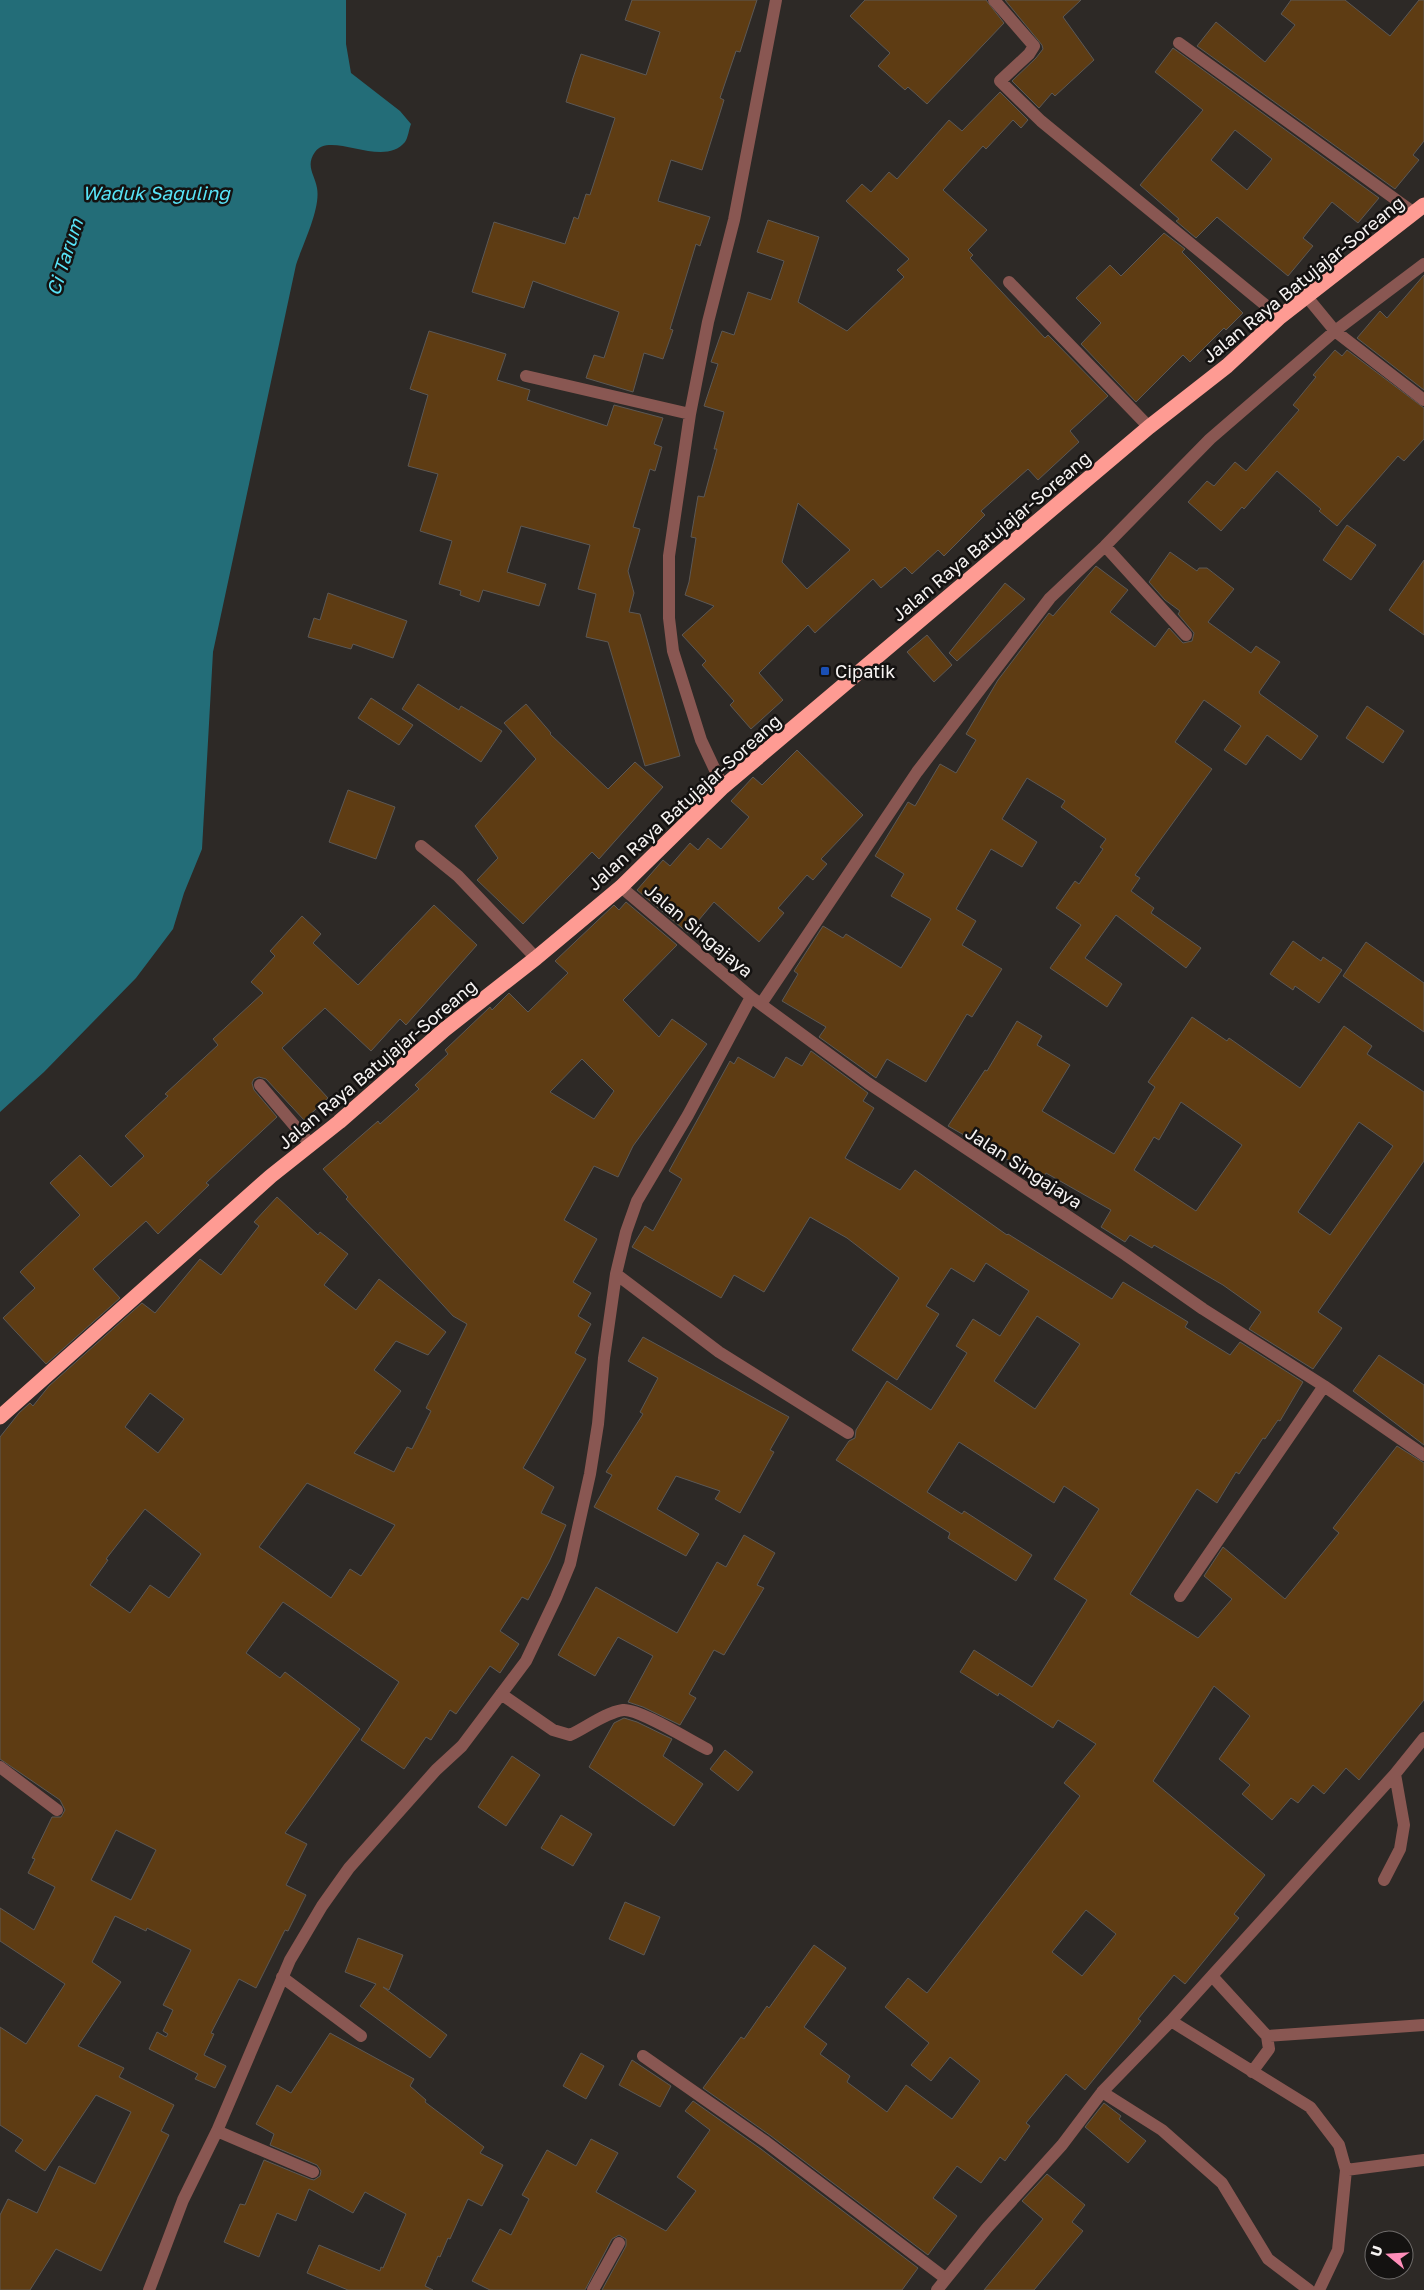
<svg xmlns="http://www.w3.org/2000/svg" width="1424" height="2290" font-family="'Golos Text',sans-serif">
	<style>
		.water { fill: #236d78 }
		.building { fill: #5e3c13; stroke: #5c5855; fill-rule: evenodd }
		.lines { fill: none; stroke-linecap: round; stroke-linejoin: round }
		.minor { stroke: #895752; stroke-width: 12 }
		.highway { stroke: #fe9b93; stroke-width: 15 }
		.transit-dot { fill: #1a4fb4; stroke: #141211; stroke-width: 2 }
		.labels { text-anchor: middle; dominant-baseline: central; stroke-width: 5; stroke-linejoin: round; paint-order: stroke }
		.street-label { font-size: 18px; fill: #f7f4f3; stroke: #141211 }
		.poi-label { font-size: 18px; fill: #f7f4f3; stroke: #141211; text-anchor: start }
		.water-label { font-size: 19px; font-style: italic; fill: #58e2f6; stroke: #141211 }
	</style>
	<rect width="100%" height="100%" fill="#2d2926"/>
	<path class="water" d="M 0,0 L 346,0 L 346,44 L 351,73 L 400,111 L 411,124 C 409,129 408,138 405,142 C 383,169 330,130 315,152 C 305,166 315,175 317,188 C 321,209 302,246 296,265 L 213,652 L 202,849 L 184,893 L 173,929 L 136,978 L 44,1072 L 0,1112 Z"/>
	<path class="building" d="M 632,0 L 757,0 L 740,52 L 736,51 L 720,98 L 724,100 L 702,170 L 671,160 L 658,201 L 710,217 L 700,246 L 696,244 L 670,329 L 673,330 L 663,359 L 644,353 L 633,392 L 586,378 L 594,355 L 604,358 L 619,312 L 533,281 L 524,308 L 472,292 L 494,222 L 565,244 L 574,217 L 578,219 L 586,194 L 590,195 L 615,118 L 566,102 L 573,78 L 581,54 L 646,75 L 660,32 L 625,20 Z
		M 865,0 L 986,0 L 1004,23 L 927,104 L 908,87 L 905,90 L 878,66 L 890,53 L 850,16 Z
		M 1005,0 L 1081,0 L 1063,17 L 1094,60 L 1055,96 L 1052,93 L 1039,108 L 1012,81 L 1036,58 L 1043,49 L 1042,45 Z
		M 1291,0 L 1345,0 L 1390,36 L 1419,0 L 1424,0 L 1424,141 L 1413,155 L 1419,160 L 1395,189 L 1197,46 L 1216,22 L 1265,62 L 1295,25 L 1281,14 Z
		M 1173,48 L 1379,198 L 1358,223 L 1332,202 L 1303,238 L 1313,246 L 1288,276 L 1217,217 L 1196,238 L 1176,221 L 1179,219 L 1140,185 L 1203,110 L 1155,72 ZM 1235,130 L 1272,159 L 1247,190 L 1211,160 Z
		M 1000,92 L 1028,120 L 1021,128 L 1013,120 L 986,149 L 983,146 L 943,190 L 987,230 L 968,250 L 973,255 L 970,258 L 1045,338 L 1048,335 L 1108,396 L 1070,431 L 1079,442 L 1038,480 L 1028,469 L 981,511 L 985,515 L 944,556 L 938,550 L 912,574 L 905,567 L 881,588 L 873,579 L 815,633 L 808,625 L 759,673 L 783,700 L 751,729 L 730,705 L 734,701 L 702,665 L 706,661 L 682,635 L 714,606 L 685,595 L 689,582 L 696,538 L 691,537 L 698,496 L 704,497 L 717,449 L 714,449 L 724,412 L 704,406 L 718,364 L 711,362 L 722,331 L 734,335 L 748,292 L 771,300 L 784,261 L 757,252 L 768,220 L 819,237 L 798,302 L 847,331 L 904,277 L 897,270 L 909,259 L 846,201 L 862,184 L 871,192 L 889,172 L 897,179 L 949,120 L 962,131 ZM 798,503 L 850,550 L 807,589 L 782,562 Z
		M 1164,233 L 1185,249 L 1182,252 L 1243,313 L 1226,330 L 1224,328 L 1190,362 L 1183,355 L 1136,402 L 1081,344 L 1101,323 L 1076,298 L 1110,265 L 1121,276 Z
		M 1424,275 L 1424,390 L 1357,338 L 1380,311 L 1387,318 Z
		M 429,331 L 506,354 L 497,380 L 530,390 L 527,400 L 607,426 L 614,405 L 663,418 L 654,444 L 662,447 L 655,471 L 650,469 L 633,527 L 640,529 L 628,571 L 634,593 L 629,612 L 640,614 L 680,756 L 645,766 L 608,642 L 586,637 L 596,594 L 578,589 L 590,545 L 521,526 L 507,572 L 546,584 L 539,606 L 483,590 L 479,602 L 460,595 L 461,591 L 439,584 L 452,541 L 420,531 L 438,474 L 408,466 L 428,395 L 410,389 Z
		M 1335,350 L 1342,356 L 1347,350 L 1424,408 L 1424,439 L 1404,461 L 1398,456 L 1337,526 L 1319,511 L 1321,509 L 1277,471 L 1244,509 L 1242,507 L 1221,531 L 1188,502 L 1207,481 L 1214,486 L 1235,462 L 1246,471 L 1299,410 L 1293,405 L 1316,377 L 1313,375 Z
		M 1347,525 L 1376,545 L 1351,580 L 1323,560 Z
		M 1170,552 L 1197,571 L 1199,568 L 1207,568 L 1234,589 L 1208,622 L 1251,653 L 1256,646 L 1280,662 L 1259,692 L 1260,694 L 1318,736 L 1301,760 L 1267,735 L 1246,765 L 1224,750 L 1241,726 L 1204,700 L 1175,742 L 1212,769 L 1135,875 L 1140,878 L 1131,891 L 1154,908 L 1151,913 L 1201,948 L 1186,968 L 1116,915 L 1085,958 L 1122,984 L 1107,1007 L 1050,968 L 1081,925 L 1056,908 L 1075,881 L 1079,884 L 1103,849 L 1100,847 L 1106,839 L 1061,807 L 1065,801 L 1027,778 L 1002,819 L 1037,842 L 1022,867 L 991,849 L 956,909 L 976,921 L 962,945 L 1002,969 L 972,1017 L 967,1014 L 926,1082 L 887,1059 L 876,1078 L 819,1037 L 826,1027 L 782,1001 L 798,974 L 794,971 L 823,926 L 843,938 L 846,934 L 901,968 L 931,919 L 891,896 L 904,874 L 875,856 L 908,802 L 915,806 L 940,764 L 956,773 L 976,740 L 966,734 L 998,680 L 1049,613 L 1053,616 L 1096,566 L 1128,590 L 1110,612 L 1155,647 L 1169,628 L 1183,643 L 1192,641 L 1194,633 L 1178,614 L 1180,611 L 1165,600 L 1149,582 Z
		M 1424,560 L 1424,635 L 1389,610 Z
		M 1005,583 L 1025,599 L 957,661 L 949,653 Z
		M 328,593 L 407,621 L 393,658 L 353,644 L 351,649 L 308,637 L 314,618 L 320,620 Z
		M 927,635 L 952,665 L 934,682 L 907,652 Z
		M 418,684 L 459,710 L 461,706 L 502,731 L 481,762 L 402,709 Z
		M 371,698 L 413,725 L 399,745 L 358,718 Z
		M 526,704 L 551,733 L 550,734 L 608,789 L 635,762 L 663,787 L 599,859 L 592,852 L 523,924 L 477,880 L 498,858 L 475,826 L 536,759 L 504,723 Z
		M 1367,706 L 1404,731 L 1383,763 L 1346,738 Z
		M 797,750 L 863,815 L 821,859 L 827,864 L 813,880 L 807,875 L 778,908 L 784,913 L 759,942 L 714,902 L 688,933 L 637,890 L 663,860 L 670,866 L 690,843 L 698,850 L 708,838 L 721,849 L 749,817 L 731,801 L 753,777 L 762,785 Z
		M 348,790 L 395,807 L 376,859 L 329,842 Z
		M 626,902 L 677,945 L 623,1000 L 659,1037 L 672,1019 L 707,1044 L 633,1146 L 618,1177 L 594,1166 L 564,1220 L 597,1239 L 573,1282 L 591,1293 L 578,1316 L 591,1324 L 575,1353 L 586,1359 L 523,1468 L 554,1487 L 541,1513 L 566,1525 L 549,1562 L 528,1600 L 522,1597 L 500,1631 L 519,1644 L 500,1673 L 490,1666 L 456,1714 L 450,1710 L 431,1740 L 426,1737 L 404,1769 L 361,1740 L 399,1682 L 283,1602 L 246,1653 L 280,1678 L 285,1672 L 360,1729 L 285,1833 L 307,1844 L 286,1885 L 306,1895 L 288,1931 L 285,1930 L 256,1988 L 239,1979 L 211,2033 L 214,2034 L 204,2055 L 226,2066 L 215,2088 L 195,2079 L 198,2074 L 149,2049 L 157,2032 L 166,2037 L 168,2034 L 163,2031 L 173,2010 L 163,2005 L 191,1950 L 147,1928 L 146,1931 L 115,1916 L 92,1962 L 121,1982 L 78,2046 L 124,2068 L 119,2077 L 174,2105 L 161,2131 L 169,2135 L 101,2271 L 56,2249 L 30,2290 L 0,2290 L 0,2215 L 8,2199 L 37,2213 L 59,2166 L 95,2184 L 131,2112 L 96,2095 L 45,2171 L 15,2151 L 23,2140 L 0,2125 L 0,2027 L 26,2044 L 65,1984 L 0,1941 L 0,1908 L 34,1930 L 55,1887 L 28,1873 L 35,1859 L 32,1858 L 52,1817 L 61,1817 L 65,1810 L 60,1800 L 0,1759 L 0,1437 L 19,1413 L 30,1403 L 33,1406 L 49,1386 L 142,1303 L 155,1313 L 200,1259 L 221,1275 L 259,1226 L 254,1222 L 277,1197 L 318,1235 L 320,1232 L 348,1254 L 324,1285 L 356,1310 L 379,1279 L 446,1332 L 428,1355 L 396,1341 L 374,1370 L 401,1391 L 354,1453 L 394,1472 L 407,1447 L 412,1449 L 431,1411 L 426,1408 L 467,1324 L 453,1316 L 346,1199 L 348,1197 L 323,1169 L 378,1121 L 380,1124 L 419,1089 L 415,1085 L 448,1054 L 445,1050 L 490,1007 L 492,1010 L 509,993 L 528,1012 L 568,973 L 555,961 L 614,905 L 619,910 ZM 582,1059 L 614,1091 L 594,1119 L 550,1092 ZM 150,1393 L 184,1419 L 158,1453 L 125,1427 ZM 307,1483 L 395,1525 L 361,1576 L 350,1569 L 331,1598 L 259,1547 ZM 145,1509 L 201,1554 L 169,1598 L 150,1585 L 130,1613 L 90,1585 L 108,1560 L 106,1559 ZM 116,1830 L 156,1850 L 131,1900 L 91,1880 Z
		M 434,905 L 477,945 L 406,1025 L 400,1019 L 371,1051 L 325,1008 L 282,1048 L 328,1098 L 304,1120 L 266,1079 L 259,1077 L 254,1079 L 252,1083 L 254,1090 L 277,1117 L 206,1183 L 209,1185 L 158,1234 L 146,1221 L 93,1269 L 120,1298 L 46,1364 L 3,1318 L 35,1288 L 20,1272 L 80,1215 L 50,1183 L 80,1155 L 111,1187 L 144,1156 L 125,1136 L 168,1096 L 165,1094 L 218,1045 L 213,1039 L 263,993 L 251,982 L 275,956 L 270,951 L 302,916 L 321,934 L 313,943 L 358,985 Z
		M 1293,941 L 1321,961 L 1323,957 L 1342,970 L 1319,1003 L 1295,986 L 1293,990 L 1270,974 Z
		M 1366,942 L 1424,983 L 1424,1032 L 1343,976 Z
		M 1192,1017 L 1227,1041 L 1229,1038 L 1300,1088 L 1344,1026 L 1372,1046 L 1367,1054 L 1424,1092 L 1424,1161 L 1318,1312 L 1342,1328 L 1313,1369 L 1249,1329 L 1261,1312 L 1223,1285 L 1154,1245 L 1152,1248 L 1130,1235 L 1125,1242 L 1101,1227 L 1111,1210 L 1046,1173 L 1042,1179 L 948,1126 L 985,1070 L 987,1071 L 1017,1021 L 1042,1036 L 1037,1045 L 1070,1065 L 1042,1111 L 1114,1154 L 1155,1087 L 1148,1082 ZM 1181,1102 L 1242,1145 L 1196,1211 L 1134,1170 L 1154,1137 L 1159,1140 ZM 1359,1122 L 1393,1146 L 1330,1235 L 1298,1212 Z
		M 811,1051 L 868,1093 L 863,1101 L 874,1108 L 845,1158 L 900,1190 L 915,1170 L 1007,1235 L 1008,1234 L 1112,1299 L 1123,1282 L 1188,1322 L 1185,1327 L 1230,1355 L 1240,1342 L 1303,1382 L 1280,1421 L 1278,1420 L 1265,1439 L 1263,1438 L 1239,1474 L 1236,1472 L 1217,1503 L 1197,1489 L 1130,1594 L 1198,1638 L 1232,1599 L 1204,1576 L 1223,1547 L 1285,1599 L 1339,1533 L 1333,1528 L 1397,1446 L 1424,1463 L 1424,1700 L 1359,1780 L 1346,1768 L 1324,1794 L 1313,1785 L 1298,1803 L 1291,1798 L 1272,1820 L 1242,1794 L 1250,1785 L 1219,1759 L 1250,1716 L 1214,1686 L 1153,1781 L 1265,1875 L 1234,1914 L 1239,1918 L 1185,1984 L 1174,1975 L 1138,2019 L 1141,2021 L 1085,2090 L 1066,2074 L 1026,2123 L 1030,2126 L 1005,2161 L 1000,2157 L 981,2183 L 957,2166 L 933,2198 L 957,2216 L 928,2255 L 771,2136 L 703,2088 L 741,2037 L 744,2039 L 767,2006 L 769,2008 L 814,1945 L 846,1968 L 804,2027 L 827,2044 L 820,2054 L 850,2076 L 847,2082 L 887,2112 L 906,2085 L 952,2119 L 980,2081 L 950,2057 L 931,2081 L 911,2065 L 929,2043 L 885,2007 L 908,1978 L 927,1993 L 1080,1796 L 1064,1783 L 1096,1744 L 1058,1720 L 1053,1728 L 999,1693 L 998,1696 L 960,1672 L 974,1650 L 1032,1687 L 1087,1600 L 1054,1579 L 1099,1509 L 1064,1486 L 1054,1503 L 959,1442 L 927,1492 L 962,1514 L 964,1511 L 1032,1555 L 1016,1581 L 948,1538 L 950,1533 L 836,1460 L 849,1441 L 855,1438 L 856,1430 L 887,1381 L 931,1410 L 967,1353 L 956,1346 L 973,1319 L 1000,1336 L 1029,1291 L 986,1263 L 974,1282 L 951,1268 L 926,1306 L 939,1314 L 897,1380 L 852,1350 L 899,1278 L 847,1238 L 810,1217 L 764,1292 L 734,1275 L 721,1298 L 632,1247 L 645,1226 L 653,1231 L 682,1179 L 669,1171 L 730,1061 L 734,1064 L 738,1057 L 774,1078 L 786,1057 L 802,1066 ZM 1037,1316 L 1080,1344 L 1035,1409 L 994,1381 ZM 1086,1910 L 1116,1934 L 1082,1976 L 1052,1952 Z
		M 643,1337 L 789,1417 L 770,1450 L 774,1452 L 740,1513 L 715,1499 L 720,1491 L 676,1476 L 657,1509 L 699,1534 L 686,1556 L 594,1507 L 612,1475 L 606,1472 L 643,1414 L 640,1412 L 658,1378 L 628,1361 Z
		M 1379,1355 L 1424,1385 L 1424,1445 L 1353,1391 Z
		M 744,1535 L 775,1553 L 757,1585 L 764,1588 L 724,1655 L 714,1650 L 689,1694 L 696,1698 L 680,1725 L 643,1707 L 628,1702 L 653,1656 L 618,1637 L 595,1676 L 558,1655 L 596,1587 L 677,1633 L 717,1562 L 726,1567 Z
		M 624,1718 L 637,1722 L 672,1739 L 663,1756 L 703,1784 L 674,1826 L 589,1767 L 614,1723 Z
		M 725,1750 L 753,1772 L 738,1791 L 710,1769 Z
		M 512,1756 L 540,1775 L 506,1826 L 478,1807 Z
		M 561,1815 L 592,1834 L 573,1866 L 541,1848 Z
		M 625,1902 L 660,1917 L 644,1955 L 609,1939 Z
		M 358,1938 L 403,1955 L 389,1990 L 383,1987 L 447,2035 L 430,2058 L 360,2006 L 376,1984 L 345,1972 Z
		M 330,2033 L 414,2079 L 410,2086 L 426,2100 L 425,2102 L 484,2147 L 480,2153 L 503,2165 L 482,2206 L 468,2199 L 450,2239 L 448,2238 L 440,2257 L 438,2256 L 425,2286 L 433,2290 L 348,2290 L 307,2273 L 319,2245 L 380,2271 L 381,2267 L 383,2268 L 406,2214 L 365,2192 L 353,2213 L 309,2189 L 296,2221 L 277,2213 L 259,2257 L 224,2242 L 240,2204 L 245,2205 L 264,2160 L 310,2179 L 314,2180 L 320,2176 L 321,2171 L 317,2165 L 270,2145 L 274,2134 L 256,2124 L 277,2085 L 291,2093 Z
		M 581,2053 L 604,2066 L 586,2099 L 563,2086 Z
		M 632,2060 L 671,2086 L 660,2107 L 619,2085 Z
		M 693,2101 L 761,2149 L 918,2268 L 902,2290 L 602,2290 L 626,2246 L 626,2239 L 619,2235 L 612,2239 L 585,2290 L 490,2290 L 472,2281 L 500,2229 L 511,2235 L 529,2199 L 522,2195 L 547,2150 L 576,2166 L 591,2139 L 618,2153 L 596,2192 L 666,2231 L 696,2191 L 677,2177 L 710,2130 L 685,2111 Z
		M 1104,2103 L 1121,2116 L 1119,2119 L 1146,2141 L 1128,2163 L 1085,2127 Z
		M 1047,2174 L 1085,2205 L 1072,2222 L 1083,2231 L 1034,2290 L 984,2290 L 1043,2219 L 1022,2201 Z"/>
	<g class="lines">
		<path class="minor" d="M 994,0 L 1034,46 L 1029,54 L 1000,81 L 1041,121 L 1280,317
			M 1179,43 L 1413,212
			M 1009,282 L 1149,427
			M 1307,297 L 1335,331 L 1424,400
			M 526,376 L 690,414
			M 1105,546 L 1186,635
			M 723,787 L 701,740 L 673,651 L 669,618 L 669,556 L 690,414 L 708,322 L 734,220 L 776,0
			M 421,846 L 458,876 L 536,958
			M 621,887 L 751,997 L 868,1083 L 1126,1255 L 1203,1309 L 1324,1386 L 1424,1455
			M 761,1004 L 917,772 L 1050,598 L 1105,546 L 1210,439 L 1335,331 L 1424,264
			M 260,1085 L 311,1145
			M 616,1274 L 719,1352 L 848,1433
			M 1180,1596 L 1324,1386
			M 501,1694 L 553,1730 L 570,1735 C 586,1728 604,1713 623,1710 C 638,1708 691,1741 707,1749
			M 0,1767 L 57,1810
			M 1384,1880 L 1400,1849 L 1404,1825 L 1395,1774
			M 1212,1976 L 1267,2036 L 1269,2049 L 1252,2072
			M 282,1977 L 361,2036
			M 1171,2021 L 1310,2107 L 1339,2145 L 1346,2170 L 1338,2250 L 1319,2290
			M 1267,2036 L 1424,2025
			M 643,2056 L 766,2142 L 945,2278
			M 1102,2092 L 1162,2130 L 1222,2183 L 1268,2259 L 1309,2290
			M 217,2131 L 313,2172
			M 1346,2170 L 1424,2160
			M 149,2290 L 183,2200 L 217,2131 L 290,1960 L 322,1906 L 349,1868 L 436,1770 L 462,1746 L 526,1661 L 556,1598 L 570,1564 L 590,1474 L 598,1424 L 604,1358 L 616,1274 L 626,1232 L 637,1201 L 688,1115 L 751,997
			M 593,2290 L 619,2243
			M 937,2290 L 987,2228 L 1062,2145 L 1102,2092 L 1171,2021 L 1395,1774 L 1424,1738"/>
		<path class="highway" d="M 0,1417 L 271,1176 L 339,1122 L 444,1030 L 536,958 L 621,887 L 723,787 L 1149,427 L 1227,366 L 1280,317 L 1424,205"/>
	</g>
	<rect class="transit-dot" x="820" y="666" width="10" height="10" rx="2.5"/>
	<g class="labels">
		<g class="street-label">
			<text transform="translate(1303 279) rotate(-39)">Jalan Raya Batujajar-Soreang</text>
			<text transform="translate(991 536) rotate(-40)">Jalan Raya Batujajar-Soreang</text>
			<text transform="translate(684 802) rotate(-42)">Jalan Raya Batujajar-Soreang</text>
			<text transform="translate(699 930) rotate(40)">Jalan Singajaya</text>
			<text transform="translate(377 1064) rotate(-40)">Jalan Raya Batujajar-Soreang</text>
			<text transform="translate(1024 1167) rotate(33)">Jalan Singajaya</text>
		</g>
		<g class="poi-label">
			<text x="835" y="671">Cipatik</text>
		</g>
		<g class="water-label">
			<text x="156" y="192">Waduk Saguling</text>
			<text transform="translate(64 257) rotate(-72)">Ci Tarum</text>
		</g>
	</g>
	<g transform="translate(1389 2255) rotate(288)"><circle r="24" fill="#141211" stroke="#6f6c6b"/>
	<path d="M0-4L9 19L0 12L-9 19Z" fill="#ff8eba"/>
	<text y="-8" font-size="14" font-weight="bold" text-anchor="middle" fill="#f7f4f3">U</text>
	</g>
</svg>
